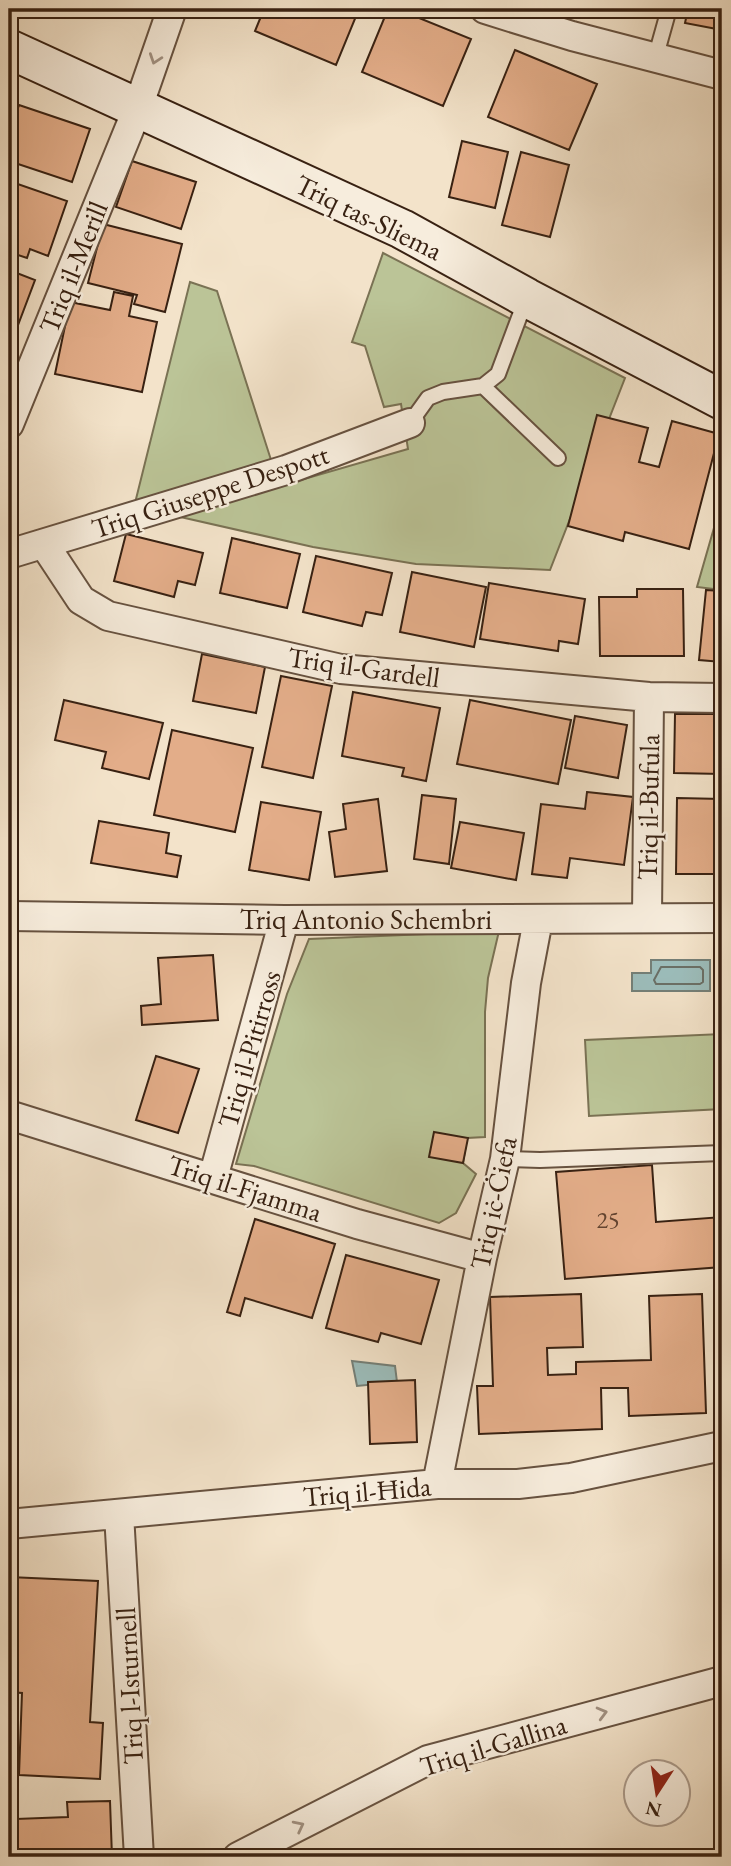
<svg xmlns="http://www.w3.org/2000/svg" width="731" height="1866" font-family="'EB Garamond',serif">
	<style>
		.green { fill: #bbc497; stroke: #7a7254; stroke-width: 2 }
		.water { fill: #9cbdbb; stroke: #747f77; stroke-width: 2 }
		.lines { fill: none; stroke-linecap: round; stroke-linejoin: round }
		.shore { stroke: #6a6f66; stroke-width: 2 }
		.building { fill: #e3ad89; stroke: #382112; stroke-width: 2 }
		.service-casing { stroke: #675240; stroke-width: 18 }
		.minor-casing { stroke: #675240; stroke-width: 32 }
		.secondary-casing { stroke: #382112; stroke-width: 42 }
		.service { stroke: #f7eddd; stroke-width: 14 }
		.minor { stroke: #f7eddd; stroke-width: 28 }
		.secondary { stroke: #f7eddd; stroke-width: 38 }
		.oneway { stroke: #a19182 }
		.labels { text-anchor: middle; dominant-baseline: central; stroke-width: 5; stroke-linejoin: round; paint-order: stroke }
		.number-label { font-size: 24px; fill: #634430 }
		.street-label { font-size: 28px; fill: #382112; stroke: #f7eddd }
	</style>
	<rect width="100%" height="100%" fill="#f3e3ca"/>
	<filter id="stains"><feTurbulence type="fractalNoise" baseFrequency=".00286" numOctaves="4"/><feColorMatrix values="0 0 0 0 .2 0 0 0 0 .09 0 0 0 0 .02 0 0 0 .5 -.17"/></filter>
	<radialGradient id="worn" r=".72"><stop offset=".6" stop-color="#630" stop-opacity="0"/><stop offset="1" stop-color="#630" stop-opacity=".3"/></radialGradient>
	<path class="green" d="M 383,253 L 625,378 L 550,570 L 416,564 L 313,547 L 176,516 L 408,449 L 401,404 L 384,407 L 365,346 L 352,342 Z
		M 190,282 L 217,291 L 272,463 L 135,503 Z
		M 722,500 L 722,590 L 697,587 Z
		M 499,931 L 488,978 L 485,1012 L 485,1137 L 467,1138 L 463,1163 L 476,1174 L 456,1213 L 439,1223 L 254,1166 L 236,1164 L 287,994 L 309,939 Z
		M 722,1034 L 722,1109 L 589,1116 L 585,1040 Z"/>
	<path class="water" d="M 651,960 L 710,960 L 710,991 L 632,991 L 632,973 L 651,973 Z
		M 352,1361 L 395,1366 L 397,1382 L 357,1386 Z"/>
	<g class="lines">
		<path class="shore" d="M 661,967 L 700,967 L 703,970 L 703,982 L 700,984 L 656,984 L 654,980 Z"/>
	</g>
	<path class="building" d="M 264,9 L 359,9 L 336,65 L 255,31 Z
		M 388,9 L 397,9 L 471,39 L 443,106 L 362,72 Z
		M 688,9 L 722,9 L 722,30 L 685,23 Z
		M 515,50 L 597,84 L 569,150 L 488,117 Z
		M 19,105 L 90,129 L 72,182 L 9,161 L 9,135 Z
		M 462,141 L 508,152 L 495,208 L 449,197 Z
		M 521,152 L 569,165 L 550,237 L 502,225 Z
		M 132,161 L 196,182 L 181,229 L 116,207 Z
		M 9,181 L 67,201 L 48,256 L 30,249 L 27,258 L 9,252 Z
		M 103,224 L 182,244 L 165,312 L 134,304 L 137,295 L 88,283 Z
		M 9,270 L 35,280 L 12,341 L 9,340 Z
		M 114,292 L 133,296 L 129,316 L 157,322 L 142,392 L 55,374 L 70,302 L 110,310 Z
		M 597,415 L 648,428 L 639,462 L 659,467 L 672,421 L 719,434 L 689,549 L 625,532 L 623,541 L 568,526 Z
		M 126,534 L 203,553 L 195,585 L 178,581 L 174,597 L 114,581 Z
		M 232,538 L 300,554 L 287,608 L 220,593 Z
		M 316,556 L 392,573 L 382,615 L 366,612 L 362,626 L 303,612 Z
		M 412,572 L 486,587 L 474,647 L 400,632 Z
		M 489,583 L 585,599 L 578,644 L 559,641 L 558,651 L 480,639 Z
		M 637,589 L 683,589 L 684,656 L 600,656 L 599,597 L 637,597 Z
		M 706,590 L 722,591 L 722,662 L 699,660 Z
		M 202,654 L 265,667 L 256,713 L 193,701 Z
		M 281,676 L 332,686 L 313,778 L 262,767 Z
		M 353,692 L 440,708 L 426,781 L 402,776 L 404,768 L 342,756 Z
		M 64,700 L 163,723 L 149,779 L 102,768 L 106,752 L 55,740 Z
		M 470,700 L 571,720 L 558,784 L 457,764 Z
		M 675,714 L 722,714 L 722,774 L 674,773 Z
		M 575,716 L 627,725 L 618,778 L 565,768 Z
		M 172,730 L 253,748 L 235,832 L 154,815 Z
		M 587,792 L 633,797 L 624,865 L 570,858 L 567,878 L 532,874 L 541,804 L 585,809 Z
		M 422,795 L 456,799 L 449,864 L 414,859 Z
		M 677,798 L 722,799 L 722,874 L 676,874 Z
		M 378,799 L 387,871 L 335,877 L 329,832 L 346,829 L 343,804 Z
		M 261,802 L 321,812 L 309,880 L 249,870 Z
		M 99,821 L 169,833 L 166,853 L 181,856 L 177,877 L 91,863 Z
		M 460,822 L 524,833 L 516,880 L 451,868 Z
		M 213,955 L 218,1020 L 142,1025 L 141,1006 L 161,1004 L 158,958 Z
		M 9,972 L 11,972 L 11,1022 L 9,1022 Z
		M 156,1056 L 199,1069 L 178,1133 L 136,1120 Z
		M 434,1132 L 468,1138 L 463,1163 L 429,1157 Z
		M 652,1165 L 656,1222 L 722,1217 L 722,1267 L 565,1279 L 556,1172 Z
		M 255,1219 L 335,1244 L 312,1318 L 245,1298 L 240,1316 L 227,1312 Z
		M 346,1255 L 439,1280 L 421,1344 L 381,1333 L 378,1342 L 326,1328 Z
		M 581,1294 L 583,1347 L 547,1348 L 548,1375 L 576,1374 L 576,1362 L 651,1360 L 649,1296 L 702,1294 L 706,1413 L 629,1416 L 628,1388 L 601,1388 L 602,1429 L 479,1434 L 477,1386 L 493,1386 L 490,1297 Z
		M 415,1380 L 417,1442 L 370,1444 L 368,1382 Z
		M 9,1577 L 98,1581 L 90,1722 L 103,1723 L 100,1779 L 19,1775 L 22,1693 L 9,1692 Z
		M 16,1799 L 16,1819 L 68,1817 L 67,1802 L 110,1801 L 112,1857 L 9,1857 L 9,1800 Z"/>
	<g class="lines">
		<defs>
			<path id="service" d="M 655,59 L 669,9
				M 483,386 L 558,458
				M 410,423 L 428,398 L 443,392 L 483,386 L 498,374 L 526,299
				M 505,1159 L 540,1160 L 722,1153"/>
			<path id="minor" d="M 485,9 L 572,36 L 722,75
				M 9,424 L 137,110 L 172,9
				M 44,544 L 81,600 L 108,616 L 341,669 L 649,697 L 722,698
				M 9,554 L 286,470 L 410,423
				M 9,916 L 284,920 L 722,918
				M 647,917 L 649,697
				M 9,1115 L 357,1224 L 482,1258
				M 213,1178 L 284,920
				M 437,1484 L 482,1258 L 505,1159 L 526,983 L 538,920
				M 119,1514 L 139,1857
				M 9,1524 L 437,1484 L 518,1484 L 571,1478 L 722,1446
				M 238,1857 L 428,1760 L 722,1681"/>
			<path id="secondary" d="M 9,49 L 402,229 L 527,298 L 722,400"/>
		</defs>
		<use href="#service" class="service-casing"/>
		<use href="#minor" class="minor-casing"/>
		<use href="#secondary" class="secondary-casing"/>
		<use href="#service" class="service"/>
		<use href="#minor" class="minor"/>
		<use href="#secondary" class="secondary"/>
	</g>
	<defs><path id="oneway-chevron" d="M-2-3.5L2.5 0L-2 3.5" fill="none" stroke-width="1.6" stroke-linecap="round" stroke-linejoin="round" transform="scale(1.75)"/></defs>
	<g class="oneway">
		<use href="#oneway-chevron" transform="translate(155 59) rotate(109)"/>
		<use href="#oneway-chevron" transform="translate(602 1713) rotate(-15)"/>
		<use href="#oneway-chevron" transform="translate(299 1826) rotate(-27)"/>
	</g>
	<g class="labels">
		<g class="number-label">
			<text x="608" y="1219">25</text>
		</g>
		<g class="street-label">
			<text transform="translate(369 217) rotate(26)">Triq tas-Sliema</text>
			<text transform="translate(73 267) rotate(-68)">Triq il-Merill</text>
			<text transform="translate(210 491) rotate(-18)">Triq Giuseppe Despott</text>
			<text transform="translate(364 667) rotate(8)">Triq il-Gardell</text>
			<text transform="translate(648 807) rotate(-89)">Triq il-Bufula</text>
			<text x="366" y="919">Triq Antonio Schembri</text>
			<text transform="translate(249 1049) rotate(-74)">Triq il-Pitirross</text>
			<text transform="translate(245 1188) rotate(18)">Triq il-Fjamma</text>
			<text transform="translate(493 1203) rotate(-78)">Triq iċ-Ċiefa</text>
			<text transform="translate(367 1491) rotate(-5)">Triq il-Ħida</text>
			<text transform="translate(129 1686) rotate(-93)">Triq l-Isturnell</text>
			<text transform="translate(493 1745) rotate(-17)">Triq il-Gallina</text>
		</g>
	</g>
	<rect width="731" height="1866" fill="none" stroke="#f3e3ca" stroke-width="35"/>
	<rect x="10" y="10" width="710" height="1845" fill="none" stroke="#382112" stroke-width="3.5"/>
	<rect x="18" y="18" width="696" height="1831" fill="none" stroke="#382112" stroke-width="2"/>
	<g transform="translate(657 1793) rotate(192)"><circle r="33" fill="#f7eddd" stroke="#ab9b8c" stroke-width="2"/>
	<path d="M0-5L12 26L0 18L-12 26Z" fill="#8f2418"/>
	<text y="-10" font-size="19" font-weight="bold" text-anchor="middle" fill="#382112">N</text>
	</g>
	<rect width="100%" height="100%" filter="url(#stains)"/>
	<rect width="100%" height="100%" fill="url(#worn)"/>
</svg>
